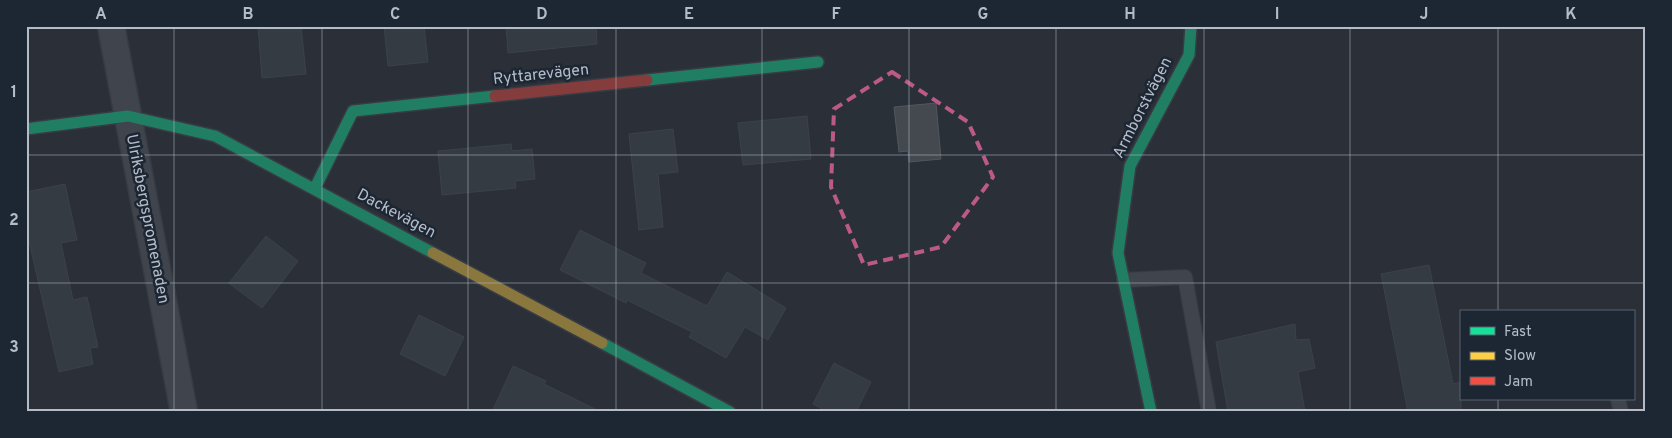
<svg xmlns="http://www.w3.org/2000/svg" width="1672" height="438" font-family="Overpass,sans-serif">
	<style>
		.building { fill: #444950; stroke: #52575f }
		.lines { fill: none; stroke-linecap: round; stroke-linejoin: round }
		.lane-casing { stroke: #484c53; stroke-width: 16 }
		.street-casing { stroke: #484c53; stroke-width: 29 }
		.fast-casing { stroke: #484c53; stroke-width: 14 }
		.slow-casing { stroke: #484c53; stroke-width: 14 }
		.jam-casing { stroke: #484c53; stroke-width: 14 }
		.lane { stroke: #5a5e66; stroke-width: 14 }
		.street { stroke: #5a5e66; stroke-width: 26 }
		.fast { stroke: #16e098; stroke-width: 11 }
		.slow { stroke: #ffcf43; stroke-width: 11 }
		.jam { stroke: #f24e42; stroke-width: 11 }
		.marked { fill: none; stroke: #bc5a87; stroke-width: 4; stroke-dasharray: 10 6; stroke-linejoin: round }
		.grid { fill: none; stroke: #b4bcc9; stroke-width: 1; stroke-opacity: 0.55 }
		.labels { text-anchor: middle; dominant-baseline: central; stroke-width: 5; stroke-linejoin: round; paint-order: stroke }
		.street-label { font-size: 16px; fill: #b4bcc9; stroke: #1d2633 }
		.neatline { fill: none; stroke: #b4bcc9; stroke-width: 2 }
		.grid-label { font-size: 16px; text-anchor: middle; font-weight: bold; fill: #b4bcc9 }
	</style>
	<rect width="100%" height="100%" fill="#2a3038"/>
	<path class="building" d="M 258,26 L 301,26 L 306,74 L 262,78 Z
		M 384,26 L 424,26 L 428,62 L 388,66 Z
		M 506,26 L 596,26 L 597,44 L 508,53 Z
		M 936,103 L 941,159 L 909,162 L 908,151 L 899,152 L 894,107 Z
		M 807,116 L 811,159 L 743,165 L 738,123 Z
		M 673,129 L 678,172 L 658,174 L 663,227 L 639,230 L 629,134 Z
		M 511,144 L 512,151 L 532,149 L 535,179 L 515,181 L 516,188 L 442,195 L 438,151 Z
		M 65,184 L 77,240 L 61,243 L 73,300 L 87,297 L 98,347 L 90,348 L 93,364 L 59,372 L 26,228 L 26,192 Z
		M 580,230 L 646,263 L 641,273 L 707,306 L 727,272 L 786,308 L 768,340 L 745,327 L 726,358 L 689,337 L 692,332 L 627,300 L 626,303 L 560,270 Z
		M 266,236 L 298,261 L 262,308 L 229,283 Z
		M 1429,265 L 1453,384 L 1461,382 L 1461,412 L 1408,412 L 1381,274 Z
		M 419,315 L 464,337 L 445,376 L 400,354 Z
		M 1295,324 L 1296,340 L 1309,339 L 1315,368 L 1298,372 L 1305,412 L 1228,412 L 1216,342 Z
		M 834,363 L 871,382 L 856,412 L 828,412 L 813,404 Z
		M 513,366 L 546,381 L 544,384 L 601,412 L 492,412 Z"/>
	<g class="lines">
		<defs>
			<path id="lane" d="M 1124,280 L 1185,277 L 1209,412
				M 1618,399 L 1621,412"/>
			<path id="street" d="M 111,26 L 184,412"/>
			<path id="fast" d="M 647,80 L 818,62
				M 26,129 L 128,116 L 215,136 L 433,253
				M 315,188 L 353,111 L 495,96
				M 602,343 L 730,412
				M 1151,412 L 1118,253 L 1130,166 L 1189,55 L 1191,26"/>
			<path id="slow" d="M 433,253 L 602,343"/>
			<path id="jam" d="M 495,96 L 647,80"/>
		</defs>
		<use href="#lane" class="lane-casing"/>
		<use href="#street" class="street-casing"/>
		<use href="#fast" class="fast-casing"/>
		<use href="#slow" class="slow-casing"/>
		<use href="#jam" class="jam-casing"/>
		<use href="#lane" class="lane"/>
		<use href="#street" class="street"/>
		<use href="#fast" class="fast"/>
		<use href="#slow" class="slow"/>
		<use href="#jam" class="jam"/>
	</g>
	<path d="M0 0H1672V438H0ZM 892,72 L 968,122 L 993,177 L 941,247 L 864,265 L 831,187 L 834,109 Z" fill="#2a3038" fill-opacity=".55" fill-rule="evenodd"/>
	<path class="marked" d="M 892,72 L 968,122 L 993,177 L 941,247 L 864,265 L 831,187 L 834,109 Z"/>
	<path class="grid" d="M 174,26 L 174,412M 322,26 L 322,412M 468,26 L 468,412M 616,26 L 616,412M 762,26 L 762,412M 909,26 L 909,412M 1056,26 L 1056,412M 1204,26 L 1204,412M 1350,26 L 1350,412M 1498,26 L 1498,312M 26,155 L 1646,155M 26,283 L 1646,283M 1498,399 L 1498,412"/>
	<g class="labels">
		<g class="street-label">
			<text transform="translate(541 75) rotate(-6)">Ryttarevägen</text>
			<text transform="translate(1143 108) rotate(-63)">Armborstvägen</text>
			<text transform="translate(396 214) rotate(28)">Dackevägen</text>
			<text transform="translate(147 219) rotate(79)">Ulriksbergspromenaden</text>
		</g>
	</g>
	<rect width="1672" height="438" fill="none" stroke="#1d2633" stroke-width="55"/>
	<rect x="1460" y="310" width="175" height="90" fill="#1d2633" stroke="#59626f"/>
	<rect x="1470" y="327" width="25" height="8" fill="#16e098" stroke="#59626f"/>
	<text x="1504" y="336" font-size="15" fill="#b4bcc9">Fast</text>
	<rect x="1470" y="352" width="25" height="8" fill="#ffcf43" stroke="#59626f"/>
	<text x="1504" y="360" font-size="15" fill="#b4bcc9">Slow</text>
	<rect x="1470" y="377" width="25" height="8" fill="#f24e42" stroke="#59626f"/>
	<text x="1504" y="386" font-size="15" fill="#b4bcc9">Jam</text>
	<rect x="28" y="28" width="1616" height="382" class="neatline"/>
	<g class="grid-label">
		<text x="101" y="19">A</text>
		<text x="248" y="19">B</text>
		<text x="395" y="19">C</text>
		<text x="542" y="19">D</text>
		<text x="689" y="19">E</text>
		<text x="836" y="19">F</text>
		<text x="983" y="19">G</text>
		<text x="1130" y="19">H</text>
		<text x="1277" y="19">I</text>
		<text x="1424" y="19">J</text>
		<text x="1571" y="19">K</text>
		<text x="14" y="97">1</text>
		<text x="14" y="225">2</text>
		<text x="14" y="352">3</text>
	</g>
</svg>
